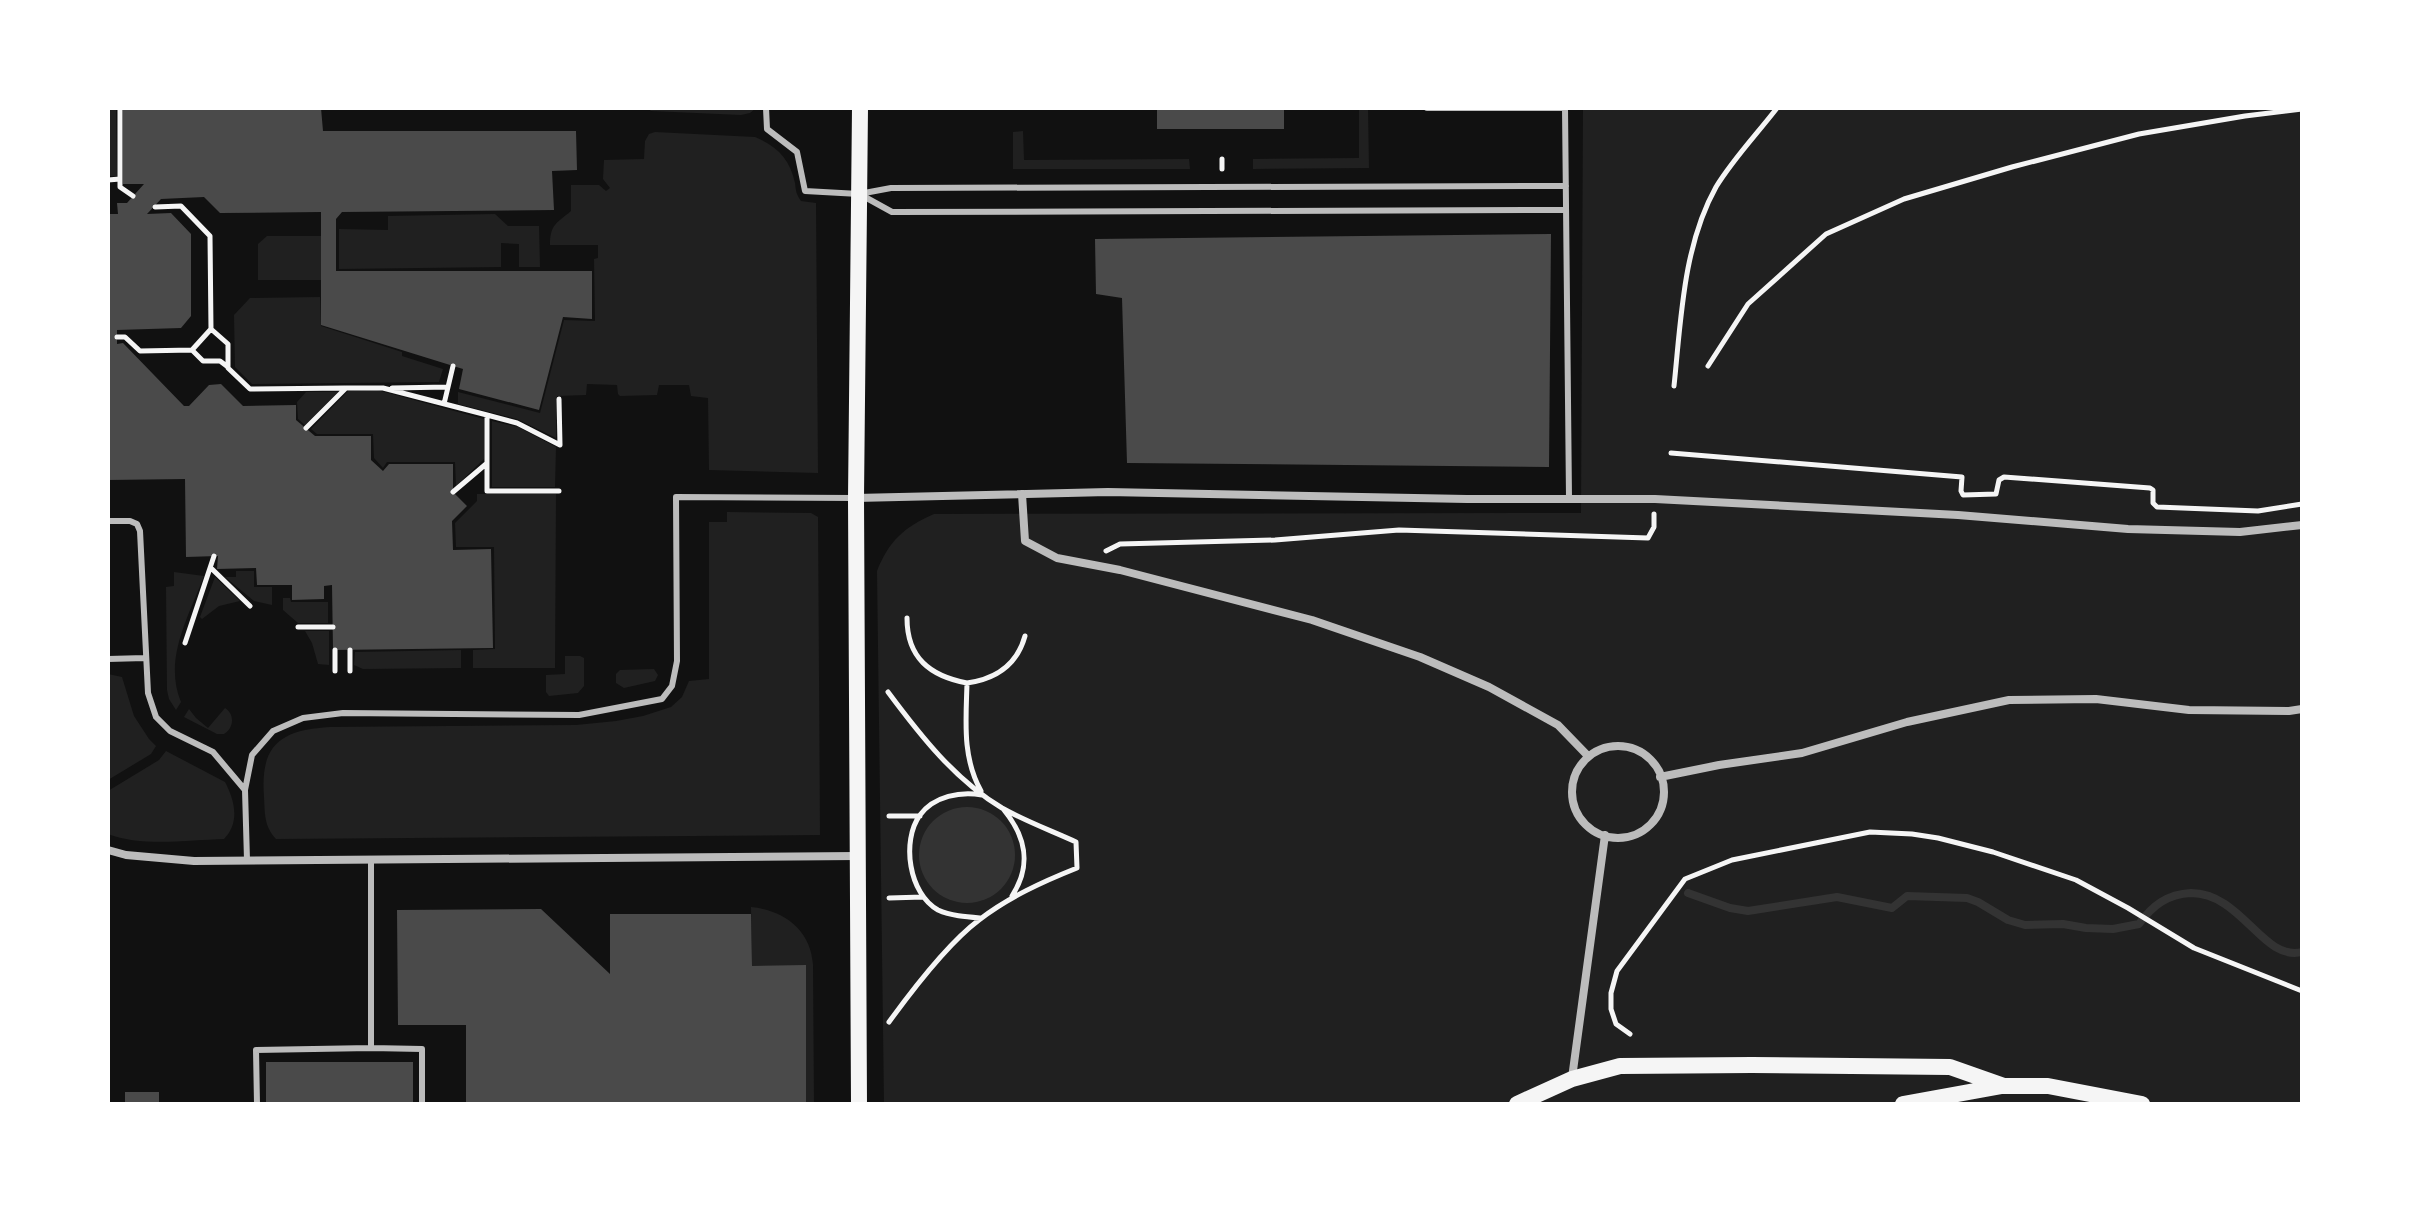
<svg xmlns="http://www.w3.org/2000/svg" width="2410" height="1212" font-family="Figtree,sans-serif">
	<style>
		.green { fill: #202020 }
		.water { fill: #333 }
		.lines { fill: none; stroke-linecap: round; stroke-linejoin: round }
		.stream { stroke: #333; stroke-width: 8 }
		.building { fill: #4a4a4a }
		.path { stroke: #f5f5f5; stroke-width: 5 }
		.service { stroke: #bcbcbc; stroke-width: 6 }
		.minor { stroke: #bcbcbc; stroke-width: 8 }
		.secondary { stroke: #f5f5f5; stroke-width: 16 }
	</style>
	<rect width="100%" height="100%" fill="#111"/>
	<path class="green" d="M 108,108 L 116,108 L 117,176 L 108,176 Z
		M 647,108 L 756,108 L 750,113 L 741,115 L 651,111 Z
		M 1359,108 L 1368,108 L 1369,168 L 1253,169 L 1253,159 L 1359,158 Z
		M 1583,108 L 2302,108 L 2302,1104 L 884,1104 L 877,571 C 889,541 904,527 934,514 L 1581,513 Z
		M 1023,131 L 1024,160 L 1189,159 L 1190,169 L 1013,169 L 1013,132 Z
		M 655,132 L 755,137 C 777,146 790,159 795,183 C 796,191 796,194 801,201 L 816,203 L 818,473 L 709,470 L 708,398 L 691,396 L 689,385 L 659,385 L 657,395 L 620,396 L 618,394 L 617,385 L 587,384 L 586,395 L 557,396 L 556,438 L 517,419 L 458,404 L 458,392 L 540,413 L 564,320 L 595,321 L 594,259 L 598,258 L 598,245 L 550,245 C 550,224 557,223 571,211 L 571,185 L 599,185 L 606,191 L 610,188 L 603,179 L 604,160 L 644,159 L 645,141 L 649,134 Z
		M 495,214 L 508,226 L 539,226 L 540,267 L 519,267 L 519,244 L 501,243 L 501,267 L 339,269 L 339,229 L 388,230 L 388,216 Z
		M 267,236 L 321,236 L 321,280 L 258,280 L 258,244 Z
		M 320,297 L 321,326 L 402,352 L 402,356 L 443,369 L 439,382 L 252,384 L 235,367 L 234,315 L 250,298 Z
		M 377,390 L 484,419 L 484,459 L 456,486 L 455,462 L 387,462 L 383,468 L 374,458 L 373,434 L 317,434 L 311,429 L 348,391 Z
		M 306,392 L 338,392 L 305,425 L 298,419 L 297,402 Z
		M 492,421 L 518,427 L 556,447 L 555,487 L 492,487 Z
		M 477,494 L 556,494 L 555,668 L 473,668 L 473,650 L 495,649 L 494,547 L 456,547 L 455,523 L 477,501 Z
		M 727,512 L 811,513 L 818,517 L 820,835 L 276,839 C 264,826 265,814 264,797 C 260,745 280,730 330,727 L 576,725 L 616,721 L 643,716 L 671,707 L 682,697 L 689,681 L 709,679 L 709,522 L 727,522 Z
		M 236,571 L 254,571 L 254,587 L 272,587 L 272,605 L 254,601 L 225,577 L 236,577 Z
		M 174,572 L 204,576 C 189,616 163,659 181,702 L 176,710 L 169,699 L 167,690 L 166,587 L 174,586 Z
		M 215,577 L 240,601 L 219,606 L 202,619 L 200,617 Z
		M 283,598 L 290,598 L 291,602 L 328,602 L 328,623 L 298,623 L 283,610 Z
		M 305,631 L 329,631 L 329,665 L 318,664 L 312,643 Z
		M 461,650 L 461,668 L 363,669 L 354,665 L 355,652 Z
		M 565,656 L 580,656 L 584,658 L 584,686 L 578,693 L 549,696 L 546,692 L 546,675 L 565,674 Z
		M 654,669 L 658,675 L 655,681 L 624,688 L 616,683 L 616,674 L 620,670 Z
		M 108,674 L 122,677 L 134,716 L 149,739 L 156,746 L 151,754 L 108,780 Z
		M 225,708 C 235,714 234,728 224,734 L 217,734 L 184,717 L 189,709 L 196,718 L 208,728 Z
		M 166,751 L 225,782 C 235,801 240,823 224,839 C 189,840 140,847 108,834 L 108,791 L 159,760 Z
		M 751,907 C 784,910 811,930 813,965 L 814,1104 L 806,1104 L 806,966 L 752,966 Z"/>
	<path class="water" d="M919 855a48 48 0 1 1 96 0a48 48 0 1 1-96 0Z"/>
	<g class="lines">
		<path class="stream" d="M 1688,893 L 1730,908 L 1748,911 L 1837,897 L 1892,908 L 1907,896 L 1967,898 L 1978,902 L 2008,920 L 2025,925 L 2063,924 L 2086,928 L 2113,929 L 2139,924 C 2152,906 2167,894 2191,893 C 2242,893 2263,962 2302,952"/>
	</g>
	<path class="building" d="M 123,108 L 321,108 L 323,131 L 576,131 L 577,170 L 552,171 L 554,210 L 342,212 L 336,219 L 336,271 L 592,271 L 592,319 L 563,317 L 539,410 L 459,389 L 463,369 L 321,325 L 321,212 L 220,213 L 204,197 L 161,199 L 147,214 L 171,213 L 191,234 L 191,316 L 181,328 L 117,330 L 117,344 L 123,343 L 184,406 L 189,406 L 209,385 L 221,384 L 243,406 L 296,405 L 296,420 L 315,436 L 371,436 L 371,460 L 383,471 L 389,464 L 453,464 L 453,492 L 467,506 L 452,521 L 453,550 L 491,549 L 493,648 L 333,650 L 332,585 L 324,586 L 324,599 L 292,600 L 292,585 L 257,585 L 256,568 L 217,569 L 218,556 L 186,557 L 185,479 L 108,480 L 108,214 L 118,214 L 117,203 L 127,203 L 144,184 L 123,184 Z
		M 1157,108 L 1284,108 L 1284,129 L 1157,129 Z
		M 1551,234 L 1549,467 L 1127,463 L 1122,298 L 1096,294 L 1095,239 Z
		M 541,909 L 610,974 L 610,914 L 751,914 L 752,966 L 806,965 L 806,1104 L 466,1104 L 466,1025 L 398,1025 L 397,910 Z
		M 266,1062 L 413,1062 L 413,1104 L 266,1104 Z
		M 125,1092 L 159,1092 L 159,1104 L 125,1104 Z"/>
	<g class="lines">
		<path class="path" d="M 120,108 L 120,179
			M 1222,169 L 1222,159
			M 108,180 L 120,179 L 120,187 L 133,196
			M 211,329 L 228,344 L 228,368 L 250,389 L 345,388
			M 117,337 L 125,337 L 140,351 L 192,350 L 211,329 L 210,236 L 181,206 L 155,207
			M 192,350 L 203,361 L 220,361 L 228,367
			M 1708,366 L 1748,304 L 1826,234 L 1904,199 L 2012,167 L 2139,134 L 2245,116 L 2302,109
			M 1674,386 C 1681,320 1683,246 1716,187 C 1733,159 1757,134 1777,108
			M 392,388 L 448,387
			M 444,404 L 453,366
			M 487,415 L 487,491 L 559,491
			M 306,428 L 346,388 L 383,388 L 487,415 L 517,423 L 560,445 L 559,399
			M 1671,453 L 1962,477 L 1961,491 L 1963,495 L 1996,494 L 1999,480 L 2004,477 L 2150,488 L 2153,490 L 2153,503 L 2157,507 L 2258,511 L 2302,504
			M 453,492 L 486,464
			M 1106,551 L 1120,544 L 1275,540 L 1399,530 L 1648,538 L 1654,527 L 1654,514
			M 211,568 L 250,606
			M 907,618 C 907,658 930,676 967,683
			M 298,627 L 333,627
			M 185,643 L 214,556
			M 335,671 L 335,650
			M 350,671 L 350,650
			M 888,692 C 920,735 955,780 1002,808 C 1025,821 1052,831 1076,842 L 1077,868 C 1042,882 1009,897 979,920 C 947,944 913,989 889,1022
			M 981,791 C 962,757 966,721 967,683 C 996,679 1017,665 1025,636
			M 1004,810 C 1026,837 1032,865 1012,896
			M 889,816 L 920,816
			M 889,898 L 923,897
			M 981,918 C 967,917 951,916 938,910 C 909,894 901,841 920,815 C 934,796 961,791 982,795
			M 1630,1034 L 1616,1024 L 1611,1009 L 1611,993 L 1617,971 L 1685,879 L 1732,860 L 1870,832 L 1912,834 L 1938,838 L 1993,852 L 2076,880 L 2128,908 L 2194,948 L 2302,991"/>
		<path class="service" d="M 766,108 L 767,129 L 797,152 L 805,191 L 859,194 L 891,188 L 1566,186
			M 1427,108 L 1565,108
			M 1565,108 L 1569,498
			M 863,196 L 892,212 L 1566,210
			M 108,521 L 130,521 L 137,524 L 140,531 L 148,693 L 156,717 L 170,731 L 213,752 L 245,790 L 247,860
			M 108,659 L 145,658
			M 245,790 L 252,755 L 273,731 L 303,718 L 343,713 L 579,715 L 662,699 L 672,686 L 677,661 L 676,497 L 854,498
			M 371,1048 L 422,1049 L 422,1104
			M 257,1104 L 256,1050 L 371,1048 L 371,859"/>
		<path class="minor" d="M 1022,494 L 1025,541 L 1057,558 L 1120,570 L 1312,620 L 1420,657 L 1489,687 L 1558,725 L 1588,756
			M 856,498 L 1108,492 L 1467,499 L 1655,499 L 1958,515 L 2128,529 L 2240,532 L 2302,525
			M1572 792a46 46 0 1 1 92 0a46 46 0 1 1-92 0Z
			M 1660,777 L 1719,765 L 1802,753 L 1907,722 L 2009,700 L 2096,699 L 2189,710 L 2289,711 L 2302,709
			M 108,850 L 126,855 L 194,861 L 857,856
			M 1572,1078 L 1605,835"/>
		<path class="secondary" d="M 859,1104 L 856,498 L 860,108
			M 1517,1104 L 1572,1079 L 1620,1066 L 1752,1065 L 1950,1067 L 2004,1086 L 2048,1086 L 2142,1104
			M 1903,1104 L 2002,1086"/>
	</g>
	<rect width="2410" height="1212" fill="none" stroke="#ffffff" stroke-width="220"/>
</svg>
